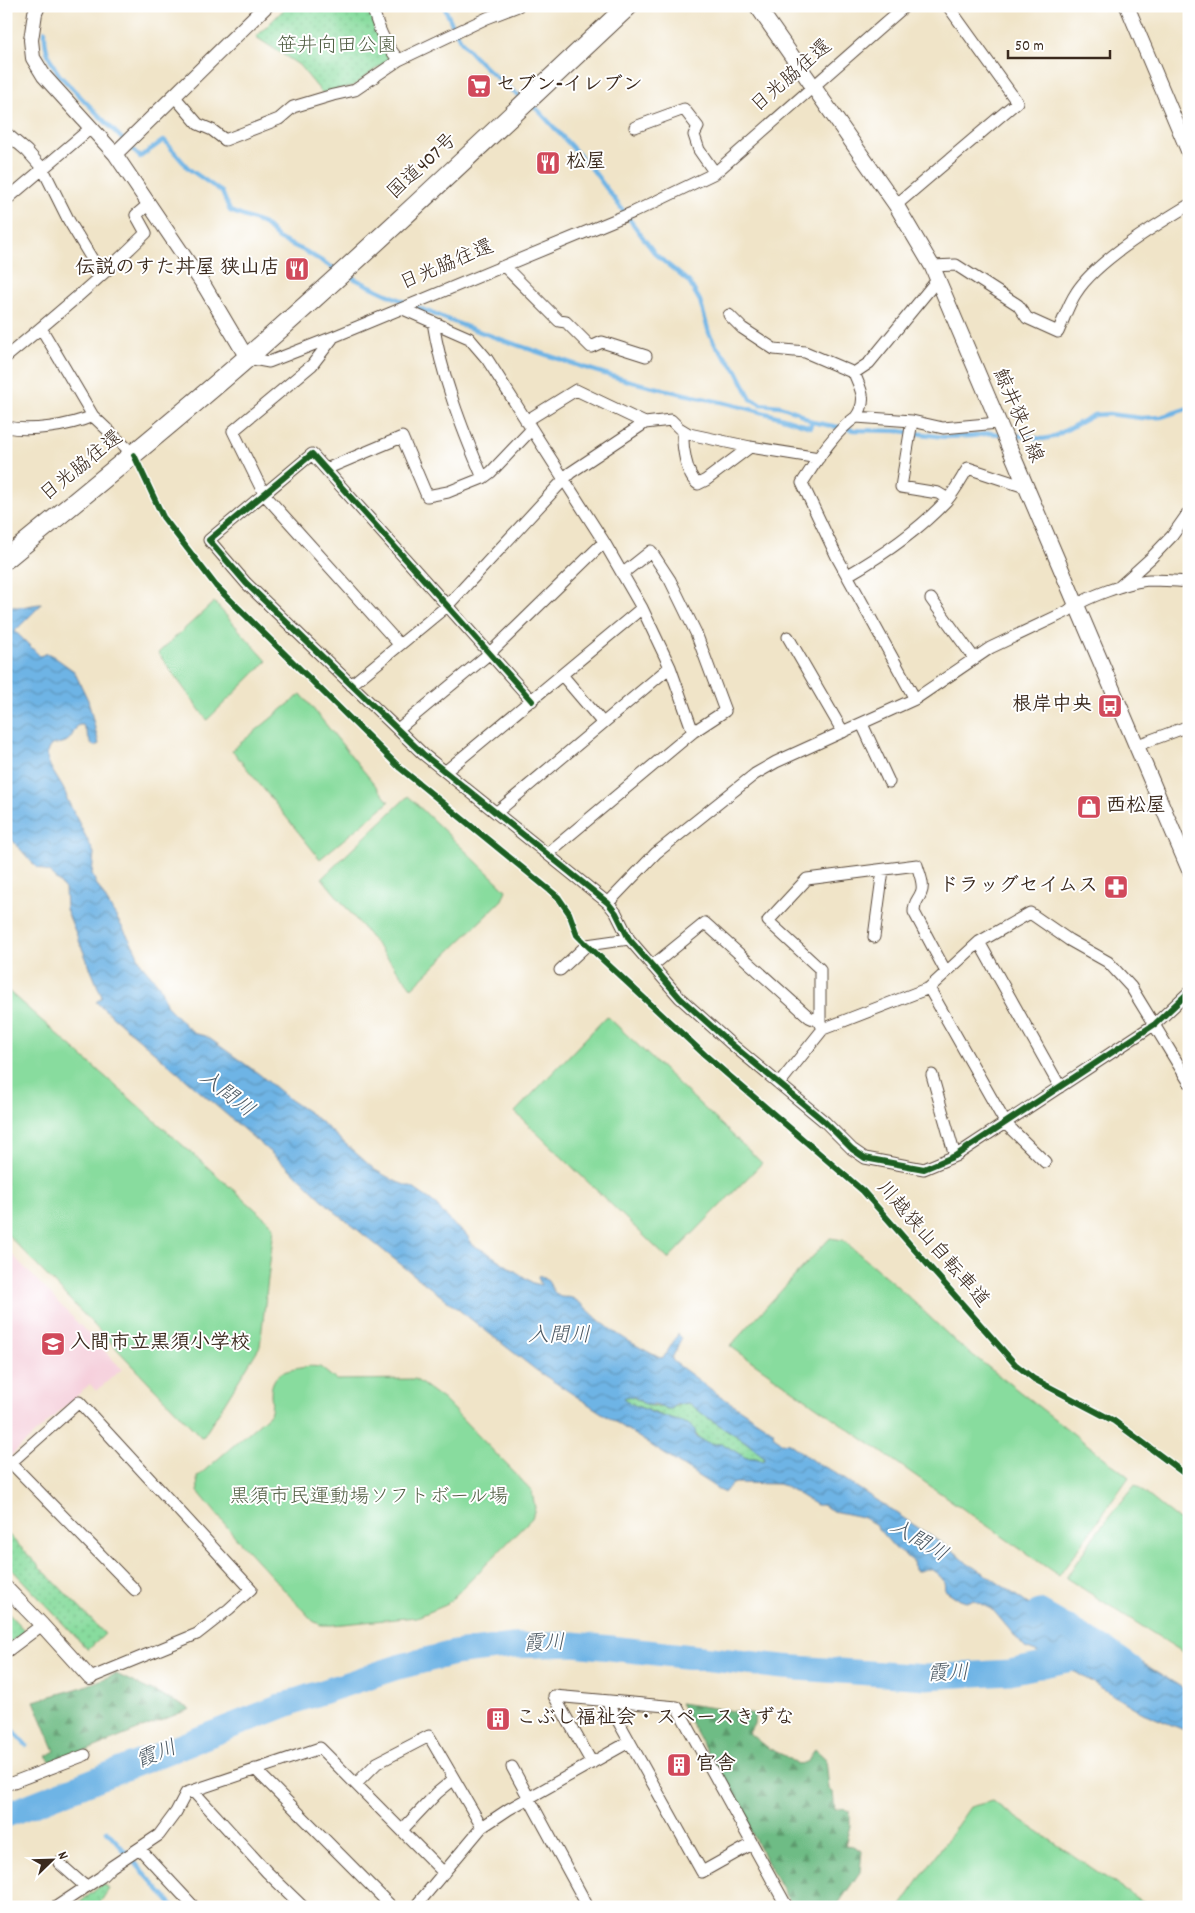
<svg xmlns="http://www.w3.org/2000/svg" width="1195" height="1913" font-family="Dekko,'Klee One',sans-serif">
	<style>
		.built { fill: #f5cfdb }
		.green { fill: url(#green-dots); stroke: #62835e }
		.forest { fill: url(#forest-firs); stroke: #547352 }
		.pitch { fill: #88dc9e; stroke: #62835e }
		.water { fill: url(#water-waves); stroke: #546f82; fill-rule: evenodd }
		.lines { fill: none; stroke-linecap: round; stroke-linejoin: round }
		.stream { stroke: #6eb4e5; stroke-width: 4.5 }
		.river { stroke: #6eb4e5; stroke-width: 25 }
		.minor-casing { stroke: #564638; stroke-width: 13 }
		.tertiary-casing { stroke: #564638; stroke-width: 16 }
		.secondary-casing { stroke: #564638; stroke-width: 17 }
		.trunk-casing { stroke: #564638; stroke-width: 21 }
		.minor { stroke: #fff; stroke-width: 11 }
		.tertiary { stroke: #fff; stroke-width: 14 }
		.secondary { stroke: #fff; stroke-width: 15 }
		.trunk { stroke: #fff; stroke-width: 19 }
		.cycleway-casing { stroke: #fff; stroke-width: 9 }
		.cycleway { stroke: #1b5e20; stroke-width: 6 }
		.labels { text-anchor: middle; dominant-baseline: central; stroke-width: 4; stroke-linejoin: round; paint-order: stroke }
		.park-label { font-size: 20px; fill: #525f44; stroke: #fff }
		.street-label { font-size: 20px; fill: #3b2a1e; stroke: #fff }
		.poi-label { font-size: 20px; font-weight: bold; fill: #3b2a1e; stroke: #fff; text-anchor: start }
		.water-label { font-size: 21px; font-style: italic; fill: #4d5a64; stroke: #fff }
	</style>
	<defs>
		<pattern id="green-dots" width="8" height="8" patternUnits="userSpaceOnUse" patternTransform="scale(1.25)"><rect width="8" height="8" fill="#88dc9e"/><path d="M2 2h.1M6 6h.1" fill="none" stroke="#76bd88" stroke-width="1.8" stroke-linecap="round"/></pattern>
		<pattern id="forest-firs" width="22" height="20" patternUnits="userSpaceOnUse" patternTransform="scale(1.25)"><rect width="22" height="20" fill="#6ebc85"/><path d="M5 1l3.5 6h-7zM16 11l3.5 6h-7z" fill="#5c996c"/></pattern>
		<pattern id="water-waves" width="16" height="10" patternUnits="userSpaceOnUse" patternTransform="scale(1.25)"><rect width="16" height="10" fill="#6eb4e5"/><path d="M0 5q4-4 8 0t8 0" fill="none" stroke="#5c93b9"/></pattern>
	</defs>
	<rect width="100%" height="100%" fill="#fff"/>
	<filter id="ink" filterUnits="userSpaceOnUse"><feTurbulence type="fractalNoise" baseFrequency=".02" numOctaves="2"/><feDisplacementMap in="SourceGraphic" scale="10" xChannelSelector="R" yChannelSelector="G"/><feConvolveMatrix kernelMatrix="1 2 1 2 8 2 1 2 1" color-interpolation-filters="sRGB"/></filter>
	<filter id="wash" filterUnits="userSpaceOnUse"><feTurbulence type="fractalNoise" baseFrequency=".0096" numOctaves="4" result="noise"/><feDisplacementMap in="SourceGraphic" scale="20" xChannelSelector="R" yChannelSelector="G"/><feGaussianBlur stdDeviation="1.12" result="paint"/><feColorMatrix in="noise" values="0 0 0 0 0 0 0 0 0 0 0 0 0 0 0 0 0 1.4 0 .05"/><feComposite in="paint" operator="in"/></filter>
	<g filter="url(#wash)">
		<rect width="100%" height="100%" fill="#f0e4c8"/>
		<path class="built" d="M 6,1248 L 122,1369 L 96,1391 L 90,1384 L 6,1460 Z"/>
		<path class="green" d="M 287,6 L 368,6 L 392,57 L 353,86 L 322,93 L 299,65 L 256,37 Z
			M 628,1396 C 636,1397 641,1403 647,1405 C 654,1407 661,1407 668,1409 C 674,1407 684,1402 690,1404 L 708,1418 L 743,1440 L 764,1457 L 764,1459 L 763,1461 L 755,1458 L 746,1458 L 723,1444 L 714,1444 L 700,1440 L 692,1427 L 629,1403 L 623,1398 Z
			M 6,1532 L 105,1634 L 88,1650 L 6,1563 Z
			M 6,1611 L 25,1631 L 6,1645 Z
			M 103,1884 L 109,1889 L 97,1907 L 74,1907 Z"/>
		<path class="forest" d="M 116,1674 L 190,1709 L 53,1764 L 46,1756 L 55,1751 L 34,1701 L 83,1687 Z
			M 680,1703 L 755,1714 L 754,1724 L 749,1733 L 766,1747 L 785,1756 L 798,1765 L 808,1761 L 815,1749 L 826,1759 L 829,1789 L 833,1792 L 835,1810 L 843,1808 L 850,1812 L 850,1826 L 845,1845 L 853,1846 L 862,1851 L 860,1872 L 836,1907 L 792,1907 Z"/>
		<path class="pitch" d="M 214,602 L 267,661 L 207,720 L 158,653 Z
			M 301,694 L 389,802 L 320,859 L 232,750 Z
			M 408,796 L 506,890 L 502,900 L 412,988 L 322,878 Z
			M 6,989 L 273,1225 L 274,1228 L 260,1346 L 204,1436 L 201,1437 L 6,1233 Z
			M 607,1016 L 762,1163 L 668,1259 L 515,1112 Z
			M 830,1238 L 843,1240 L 898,1287 L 956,1342 L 1129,1477 L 1059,1576 L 730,1346 Z
			M 310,1366 L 320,1367 L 336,1380 L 415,1379 L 444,1400 L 532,1491 L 535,1508 L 532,1518 L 446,1605 L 417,1617 L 332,1625 L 321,1625 L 313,1621 L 238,1540 L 201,1495 L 198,1491 L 197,1477 L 270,1414 C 272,1408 272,1402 271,1395 C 271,1369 289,1371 310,1366 Z
			M 1135,1485 L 1189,1528 L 1189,1656 L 1066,1578 L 1094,1536 Z
			M 992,1801 L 1150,1907 L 900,1907 L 970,1807 Z"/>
		<path class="water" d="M 6,604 C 20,611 28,604 42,604 L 15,631 L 40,656 L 47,653 L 53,656 L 74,671 L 88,700 L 99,744 L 95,746 L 92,745 L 83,725 L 78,725 C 74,730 72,738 67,741 C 62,745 52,742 49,748 C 40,762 66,785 67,799 L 94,853 L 92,874 L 96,883 L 134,947 L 142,965 L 159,985 L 167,1006 L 186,1026 L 196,1034 L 206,1036 L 259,1074 L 290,1100 L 314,1116 L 375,1170 L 397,1182 L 413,1188 L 432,1201 L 456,1227 L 466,1234 L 473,1245 L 488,1253 L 533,1283 L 541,1285 L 538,1277 L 539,1275 C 552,1281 549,1286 556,1294 C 562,1300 568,1295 574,1299 C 585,1305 594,1317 604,1324 C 621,1338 641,1348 660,1358 L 664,1357 L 678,1334 L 682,1338 L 672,1358 L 673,1361 L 716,1393 L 773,1431 L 774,1437 L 781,1442 L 789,1443 L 817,1464 L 829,1469 L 955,1552 L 968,1564 L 984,1573 L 1038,1611 L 1058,1622 L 1087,1642 L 1124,1661 L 1130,1661 L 1133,1657 L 1189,1692 L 1189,1732 L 1143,1713 L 1052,1658 L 1025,1648 L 992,1609 L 973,1600 L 966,1602 L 960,1600 L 945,1590 C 944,1588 945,1585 944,1582 C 943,1578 934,1570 929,1569 C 923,1568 920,1573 914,1570 L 913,1561 L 895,1548 L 873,1523 L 862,1517 L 833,1511 L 822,1505 L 816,1505 L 785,1486 L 778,1484 L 736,1483 L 732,1484 L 724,1493 L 536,1370 L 409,1271 L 334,1211 L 300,1178 L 96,1002 L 102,997 L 66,909 L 65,889 L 50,873 L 36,867 L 6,833 ZM 628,1396 L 634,1397 L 646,1405 L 655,1405 L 668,1409 L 672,1409 L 675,1405 L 687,1403 L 690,1404 L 708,1418 L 743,1440 L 764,1457 L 764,1459 L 763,1461 L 755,1458 L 746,1458 L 723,1444 L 714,1444 L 700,1440 L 696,1436 L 695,1430 L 688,1424 L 656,1414 L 629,1403 L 623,1398 Z"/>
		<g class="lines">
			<path class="stream" d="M 444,6 C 449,18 455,31 462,42 C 478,63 502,83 523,99
				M 45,31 C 44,50 50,61 60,76 L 140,157 L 164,140 L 189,169 L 222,192 L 230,211 L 264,224 L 279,239 L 305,251 L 338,271
				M 529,103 L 538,110 L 592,169 L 656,255 L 689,282 L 700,301 L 709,333 L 716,346 L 737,371 L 751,399 L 760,404 L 780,406 L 797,412 L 812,422 L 854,430 L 900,431 L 944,437 L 972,436 L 990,433 L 999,434
				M 347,275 C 410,307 477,332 544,354 C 576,365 608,376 641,384 C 697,398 755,407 810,427 L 812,422
				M 1006,434 L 1043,439 L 1053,437 L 1094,415 L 1109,414 L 1141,418 L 1161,417 L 1189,408
				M 6,1723 L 26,1745
				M 107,1831 L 174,1907"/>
			<path class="river" d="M 1039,1612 L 1107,1651 L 1131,1668
				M 6,1815 L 298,1700 L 398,1667 L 454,1653 L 513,1646 L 574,1644 L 783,1667 L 926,1677 L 1010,1672 L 1091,1655"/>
		</g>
	</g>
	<g filter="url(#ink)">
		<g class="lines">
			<defs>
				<path id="minor" d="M 372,6 C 378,27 384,44 399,60
					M 174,96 L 198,124 L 212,130 L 225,140 L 279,119 L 293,107 L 333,95 L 355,90 L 399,60 L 487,18 L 518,6
					M 635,127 L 684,109 L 698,127 L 694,135 L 699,150 L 715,173
					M 6,133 L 27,151 L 43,169 L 69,221 L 101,274
					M 6,200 L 92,127
					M 896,205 L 1017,102 L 948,6
					M 504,266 L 559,321 L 566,322 L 591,347 L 602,342 L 646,356
					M 932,266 L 956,265 L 1018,305 L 1027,318 L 1058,332 C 1064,319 1068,305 1076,293 C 1096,261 1156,225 1189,205
					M 403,309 L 469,338 L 487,359 L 604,542 L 642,608 L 670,667 L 693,732
					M 729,315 L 742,328 L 774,349 L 805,352 L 854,373 C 861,390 868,400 856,417
					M 433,322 C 441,375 462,429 483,478 L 491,472 L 531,430
					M 41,328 L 93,416 L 134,455
					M 332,339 L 312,365 L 233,431 L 264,494 L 399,644
					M 6,357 C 54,317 102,277 146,233 L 136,215 L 149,204
					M 247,358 L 269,362 L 333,337 L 634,212 L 715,173 L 905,6
					M 854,373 L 869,363 L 938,279
					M 526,421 L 576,390 L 645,423 L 671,420 L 679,428 L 689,434 L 750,447 L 819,458
					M 912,421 L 901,487 L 938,493 L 948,499
					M 6,427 C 31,432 69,426 93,416
					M 683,431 C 682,445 686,476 698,484 L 706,480 L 750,447
					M 326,469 L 402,437 L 427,496 L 448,492 L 483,478
					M 848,575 C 883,555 919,530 947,500 C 955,491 961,479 968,468 L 1025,487
					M 1119,587 L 1151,558 L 1172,536 L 1189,512
					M 931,599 L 974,658
					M 788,637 L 843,732
					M 562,675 L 602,722
					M 351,685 L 447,606 L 570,473 L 645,423
					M 915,699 L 837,557 L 802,483 C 817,460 833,433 856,417 L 912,421 L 943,428 L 998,423
					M 532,701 L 312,454 L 209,540 L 246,583 L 423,754 L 608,903 L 616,913 L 629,939 L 680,998 L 729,1042 L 825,1122 L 852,1149 L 865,1158 L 924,1169 L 955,1156 L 1155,1024 L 1189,992
					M 862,724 L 889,782
					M 398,729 L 490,653 L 604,542
					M 1135,746 L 1189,726
					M 446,771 L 642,608
					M 497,812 L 670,667
					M 547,854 L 693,732 L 725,711 L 696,633 L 670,580 L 651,551 L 622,574
					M 608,903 L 656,853 L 755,774 L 776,762 L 915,699 L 990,648 L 1068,611 C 1082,598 1131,581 1150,580 C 1163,580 1176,581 1189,582
					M 874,937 L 883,870
					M 979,942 L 1060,1087
					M 652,966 L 705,923 L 809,1017 L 820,1022
					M 560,970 L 587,945 L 629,939
					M 929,988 L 1006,1124 L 1045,1162
					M 823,1029 L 820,1022 L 820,969 L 768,921 L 807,879 L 917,865 C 919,873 925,885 921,893 C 918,901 914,901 914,912 L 946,972
					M 932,1075 L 955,1156
					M 779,1084 L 823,1029 L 929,988 L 979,942 L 1030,913 L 1069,940 L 1108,962 L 1131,987 L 1189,1082
					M 11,1463 L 135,1590
					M 6,1467 L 79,1402 L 251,1589 L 229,1609 L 197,1634 L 90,1678
					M 6,1652 L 42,1625
					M 554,1696 L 677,1707 L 787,1907
					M 554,1696 L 592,1763
					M 607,1701 L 702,1872 L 752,1844
					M 512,1767 L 588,1907
					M 255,1769 L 392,1907
					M 356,1784 L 377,1763 L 429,1736 L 482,1827
					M 6,1785 L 85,1755
					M 193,1791 L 267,1872 L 303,1907
					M 402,1830 L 437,1793 L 454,1779
					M 140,1849 L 194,1907
					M 59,1863 L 86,1887
					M 56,1907 L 101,1877 L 111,1867 L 159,1835 L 176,1812 L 186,1793 L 320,1748 L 444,1873
					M 415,1907 L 482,1827 L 509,1809 L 629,1742"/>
				<path id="tertiary" d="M 38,6 L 35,13 L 31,40 L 33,58 L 44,76 L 115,154 L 205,287 L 247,358
					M 1127,6 L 1189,153
					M 115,154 L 266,6
					M 6,1588 L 42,1625 L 90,1678"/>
				<path id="secondary" d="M 757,6 L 896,205 L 932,266 L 1189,869"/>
				<path id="trunk" d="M 6,559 C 87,492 168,427 247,358 C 377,244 502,124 628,6"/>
			</defs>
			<use href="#minor" class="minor-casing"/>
			<use href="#tertiary" class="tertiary-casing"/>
			<use href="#secondary" class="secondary-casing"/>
			<use href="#trunk" class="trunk-casing"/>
			<use href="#minor" class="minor"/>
			<use href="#tertiary" class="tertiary"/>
			<use href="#secondary" class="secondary"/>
			<use href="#trunk" class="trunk"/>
			<defs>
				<path id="cycleway" d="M 134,455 L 163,517 L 216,586 L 400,768 L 558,897 L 569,913 L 577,935 L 587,945 L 705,1055 L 863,1191 L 1015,1364 L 1034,1379 L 1114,1421 L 1189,1477
					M 532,701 L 312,454 L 209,540 L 246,583 L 423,754 L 608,903 L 616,913 L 629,939 L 680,998 L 729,1042 L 825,1122 L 852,1149 L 865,1158 L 924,1169 L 955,1156 L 1155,1024 L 1189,992"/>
			</defs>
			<use href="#cycleway" class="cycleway-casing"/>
			<use href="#cycleway" class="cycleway"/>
		</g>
	</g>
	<defs>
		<symbol id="supermarket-square" viewBox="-11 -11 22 22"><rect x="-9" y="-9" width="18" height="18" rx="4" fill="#d1495b" stroke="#fff"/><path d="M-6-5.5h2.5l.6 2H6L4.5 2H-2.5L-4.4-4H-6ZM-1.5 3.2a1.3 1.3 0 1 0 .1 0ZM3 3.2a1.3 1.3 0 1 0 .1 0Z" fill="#fff"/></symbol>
		<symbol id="restaurant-square" viewBox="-11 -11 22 22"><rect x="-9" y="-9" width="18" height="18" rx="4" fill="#d1495b" stroke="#fff"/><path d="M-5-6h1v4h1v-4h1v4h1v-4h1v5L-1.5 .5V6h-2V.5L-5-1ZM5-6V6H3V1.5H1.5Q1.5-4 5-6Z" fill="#fff"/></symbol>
		<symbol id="bus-square" viewBox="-11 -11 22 22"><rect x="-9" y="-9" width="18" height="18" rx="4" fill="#d1495b" stroke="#fff"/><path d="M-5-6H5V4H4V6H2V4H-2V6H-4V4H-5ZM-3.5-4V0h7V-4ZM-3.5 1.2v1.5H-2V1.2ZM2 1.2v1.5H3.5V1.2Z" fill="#fff"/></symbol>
		<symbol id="shop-square" viewBox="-11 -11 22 22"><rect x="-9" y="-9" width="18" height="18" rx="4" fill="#d1495b" stroke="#fff"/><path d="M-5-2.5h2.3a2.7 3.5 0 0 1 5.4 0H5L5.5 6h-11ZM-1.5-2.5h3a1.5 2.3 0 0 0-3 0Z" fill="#fff"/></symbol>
		<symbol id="pharmacy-square" viewBox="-11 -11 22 22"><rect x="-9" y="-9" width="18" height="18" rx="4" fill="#d1495b" stroke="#fff"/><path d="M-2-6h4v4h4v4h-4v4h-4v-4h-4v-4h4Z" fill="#fff"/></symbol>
		<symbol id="school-square" viewBox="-11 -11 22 22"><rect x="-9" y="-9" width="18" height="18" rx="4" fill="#d1495b" stroke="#fff"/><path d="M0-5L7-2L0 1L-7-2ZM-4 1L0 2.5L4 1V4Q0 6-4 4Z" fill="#fff"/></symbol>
		<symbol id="building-square" viewBox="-11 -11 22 22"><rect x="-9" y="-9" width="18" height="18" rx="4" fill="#d1495b" stroke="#fff"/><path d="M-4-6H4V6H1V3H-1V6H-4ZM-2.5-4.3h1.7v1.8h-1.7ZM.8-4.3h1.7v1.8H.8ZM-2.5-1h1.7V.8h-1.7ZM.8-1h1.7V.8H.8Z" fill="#fff"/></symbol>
	</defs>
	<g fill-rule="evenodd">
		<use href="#supermarket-square" x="465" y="72" width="28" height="28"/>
		<use href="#restaurant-square" x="534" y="149" width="28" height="28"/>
		<use href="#restaurant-square" x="283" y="255" width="28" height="28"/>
		<use href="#bus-square" x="1096" y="692" width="28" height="28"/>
		<use href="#shop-square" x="1075" y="793" width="28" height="28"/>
		<use href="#pharmacy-square" x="1102" y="873" width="28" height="28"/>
		<use href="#school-square" x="39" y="1330" width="28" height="28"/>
		<use href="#building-square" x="484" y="1705" width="28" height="28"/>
		<use href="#building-square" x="665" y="1751" width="28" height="28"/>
	</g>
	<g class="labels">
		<g class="park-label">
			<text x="337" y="47">笹井向田公園</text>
			<text x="369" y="1498">黒須市民運動場ソフトボール場</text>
		</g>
		<g class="street-label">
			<text transform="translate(792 77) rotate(-41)">日光脇往還</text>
			<text transform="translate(423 167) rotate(-43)">国道407号</text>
			<text transform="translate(447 266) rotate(-23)">日光脇往還</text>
			<text transform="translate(1017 416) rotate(67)">鯨井狭山線</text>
			<text transform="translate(82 467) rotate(-39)">日光脇往還</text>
			<text transform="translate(932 1245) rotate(49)">川越狭山自転車道</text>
		</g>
		<g class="poi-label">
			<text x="496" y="86">セブン-イレブン</text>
			<text x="566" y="163">松屋</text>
			<text x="280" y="269" text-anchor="end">伝説のすた丼屋 狭山店</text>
			<text x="1092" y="706" text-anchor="end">根岸中央</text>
			<text x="1106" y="807">西松屋</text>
			<text x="1098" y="887" text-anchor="end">ドラッグセイムス</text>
			<text x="70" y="1344">入間市立黒須小学校</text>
			<text x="516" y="1719">こぶし福祉会・スペースきずな</text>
			<text x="696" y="1765">官舎</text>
		</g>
		<g class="water-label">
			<text transform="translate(226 1095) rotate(38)">入間川</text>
			<text x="559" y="1337">入間川</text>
			<text transform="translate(918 1542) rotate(31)">入間川</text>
			<text transform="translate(544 1645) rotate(-2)">霞川</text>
			<text transform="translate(948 1675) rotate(-2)">霞川</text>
			<text transform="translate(157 1756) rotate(-22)">霞川</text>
		</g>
	</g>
	<rect width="1195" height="1913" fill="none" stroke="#fff" stroke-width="25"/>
	<g transform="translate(52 1860) rotate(67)" stroke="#ffffff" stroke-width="4" paint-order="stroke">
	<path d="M0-4L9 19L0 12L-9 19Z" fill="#3b2a1e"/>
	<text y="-8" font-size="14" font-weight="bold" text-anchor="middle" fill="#3b2a1e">N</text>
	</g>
	<path d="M1008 50v8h102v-8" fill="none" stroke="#3b2a1e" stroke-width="2.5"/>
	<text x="1015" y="50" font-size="15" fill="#3b2a1e" stroke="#ffffff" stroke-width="4" paint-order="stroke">50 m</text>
</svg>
